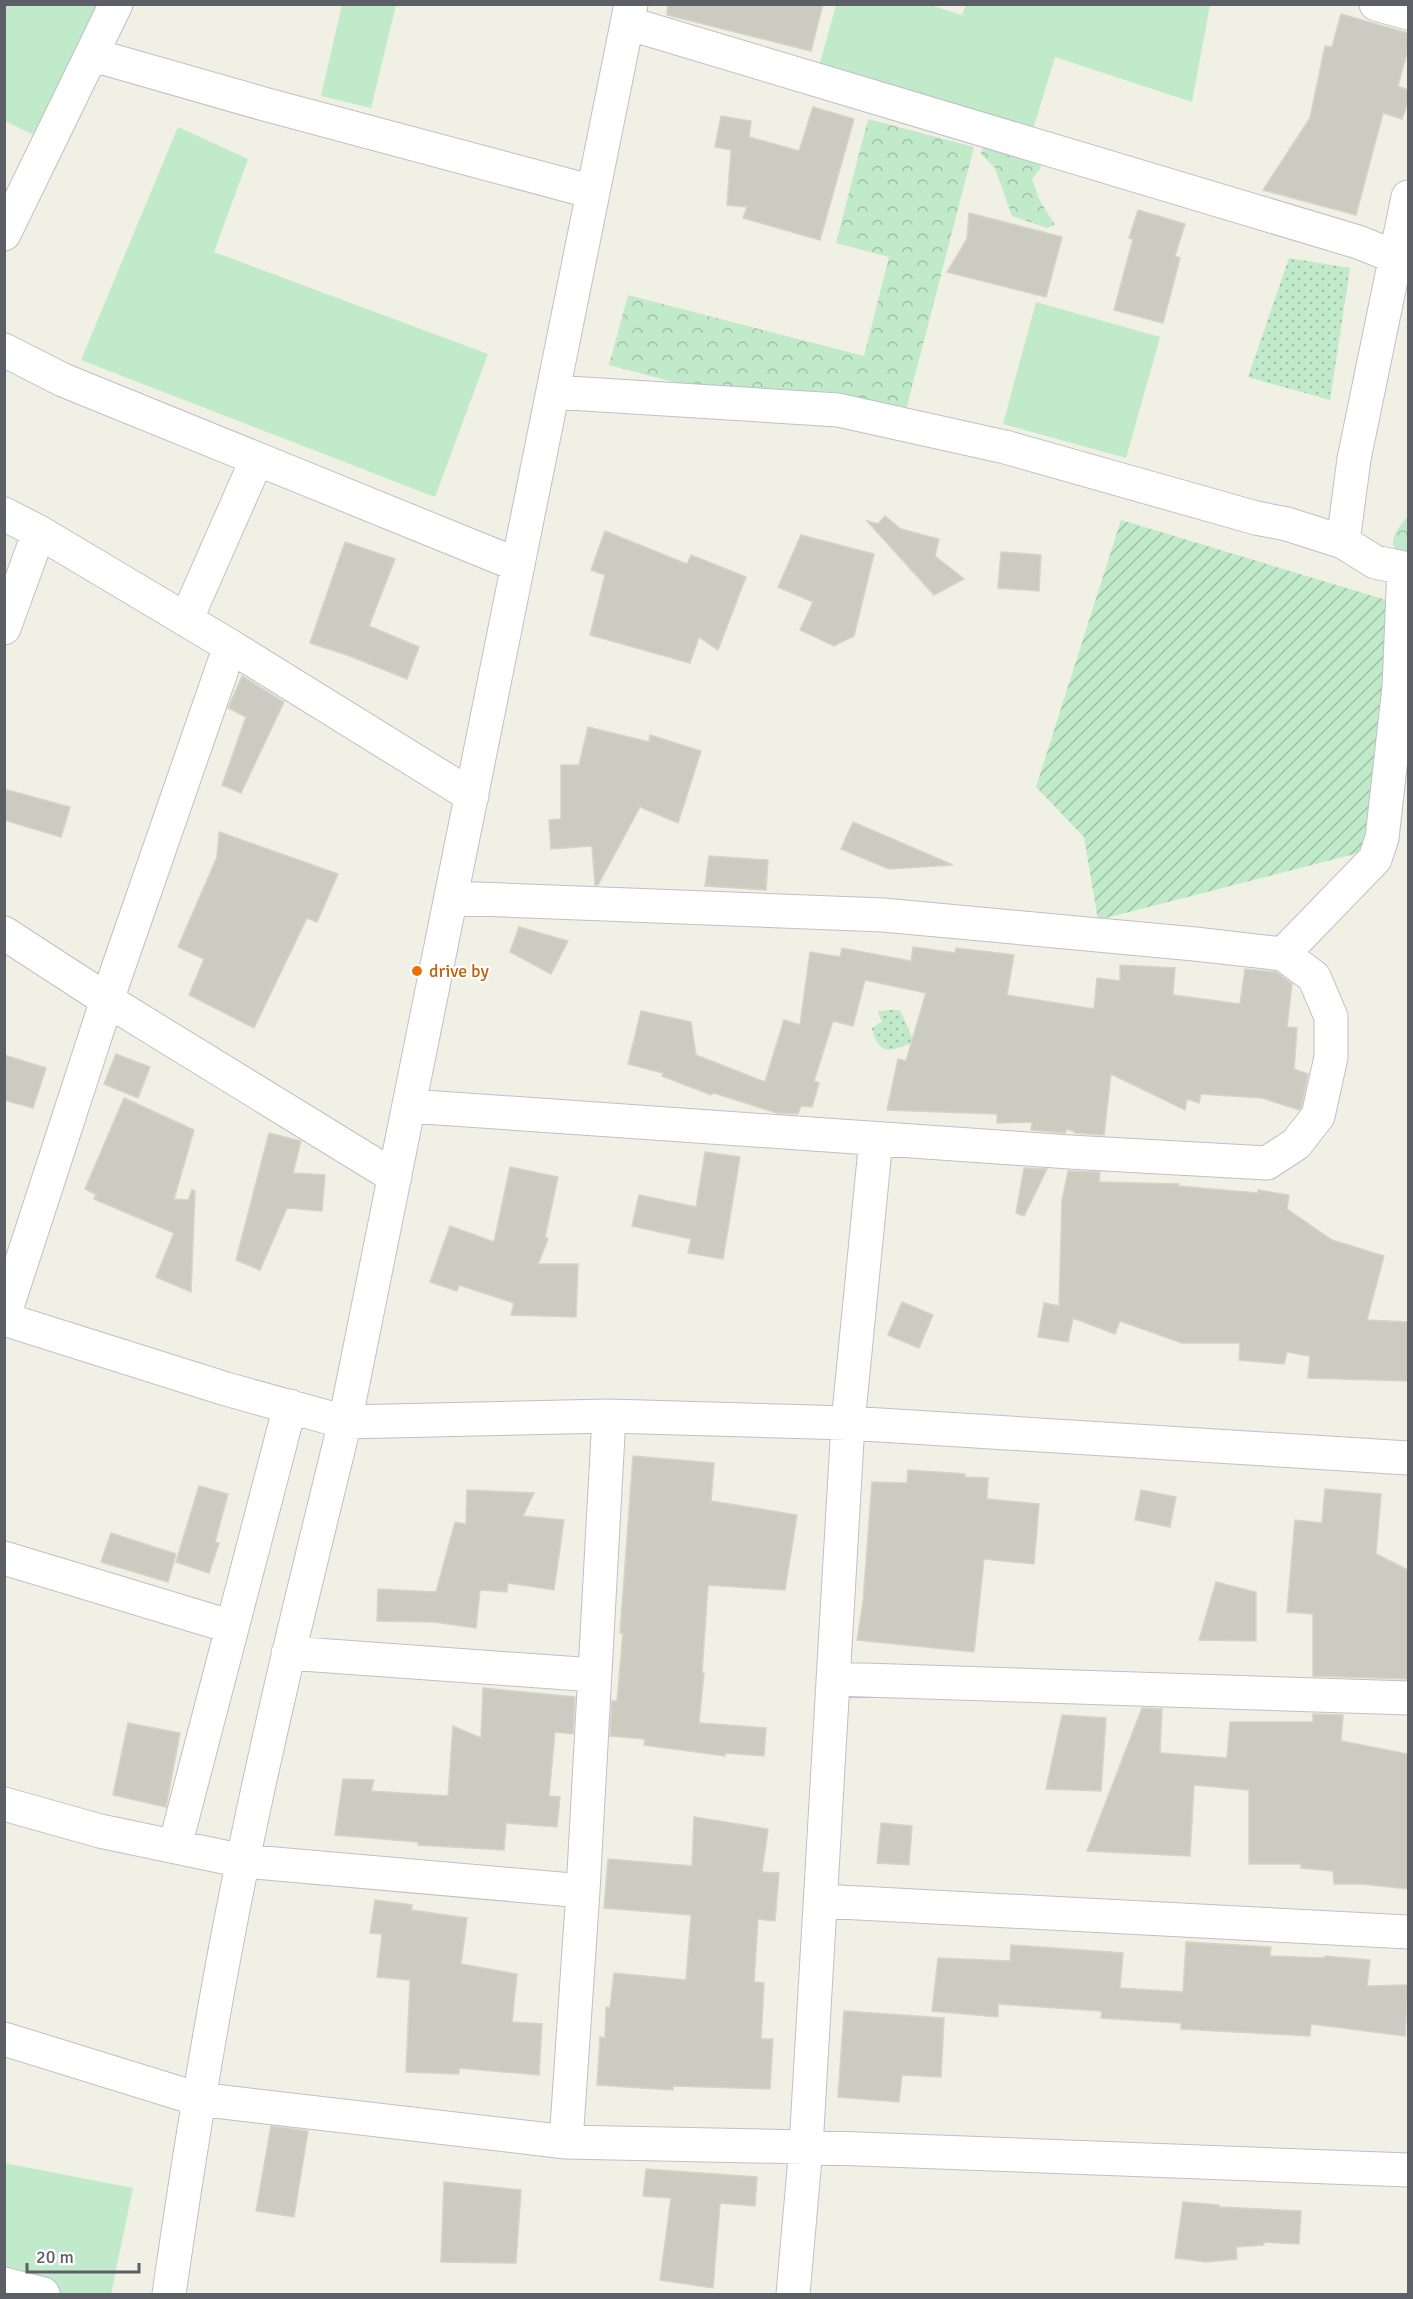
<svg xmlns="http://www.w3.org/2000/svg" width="1413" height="2299" font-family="Signika,sans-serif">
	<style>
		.grass { fill: url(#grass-dots) }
		.forest { fill: url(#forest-crowns) }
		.park { fill: #c0eac9 }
		.garden { fill: url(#garden-furrows) }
		.building { fill: #cbcbc2; stroke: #d6d4c3; stroke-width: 1.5 }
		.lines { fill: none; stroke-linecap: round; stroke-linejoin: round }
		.minor-casing { stroke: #bfc0c7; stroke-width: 35 }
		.minor { stroke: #fff; stroke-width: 33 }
		.food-dot { fill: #e8710a; stroke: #fff; stroke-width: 2 }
		.labels { text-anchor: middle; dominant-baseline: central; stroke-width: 4.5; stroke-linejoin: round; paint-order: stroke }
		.food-label { font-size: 18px; fill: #c56008; stroke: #fff; text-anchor: start }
	</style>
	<defs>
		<pattern id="grass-dots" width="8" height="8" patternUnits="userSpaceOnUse" patternTransform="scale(1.5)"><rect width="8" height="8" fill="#c0eac9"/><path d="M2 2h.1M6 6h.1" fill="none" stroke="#9fc1a7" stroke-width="1.8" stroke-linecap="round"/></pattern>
		<pattern id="forest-crowns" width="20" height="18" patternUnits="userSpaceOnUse" patternTransform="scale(1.5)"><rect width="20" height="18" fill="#c0eac9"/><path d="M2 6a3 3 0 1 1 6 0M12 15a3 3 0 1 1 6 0" fill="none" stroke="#9fc1a7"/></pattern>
		<pattern id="garden-furrows" width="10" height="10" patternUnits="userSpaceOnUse" patternTransform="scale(1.5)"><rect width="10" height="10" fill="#c0eac9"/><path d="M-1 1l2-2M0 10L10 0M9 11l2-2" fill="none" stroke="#9fc1a7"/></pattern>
	</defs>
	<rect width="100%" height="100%" fill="#f0f0e5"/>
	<path class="grass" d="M 1289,258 L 1350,268 L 1330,400 L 1248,377 Z
		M 887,1010 L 900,1010 L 914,1042 C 892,1051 878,1057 872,1028 L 882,1022 L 878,1012 Z"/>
	<path class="forest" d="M 868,119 L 974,147 L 898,441 L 609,365 L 628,295 L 864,356 L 889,257 L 836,243 Z
		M 989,126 L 1042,161 L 1040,169 L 1032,179 L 1040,201 L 1055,225 L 1047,228 L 1012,216 L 995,168 L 981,154 Z
		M 1408,516 L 1408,557 C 1382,548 1395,531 1408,516 Z"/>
	<path class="park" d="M 966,4 L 1210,5 L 1192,102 L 1055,57 L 1031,136 L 817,74 L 836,5 L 930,5 L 962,15 Z
		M 4,5 L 111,5 L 46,141 L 5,121 Z
		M 342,5 L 396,5 L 371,108 L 321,96 Z
		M 178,127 L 248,159 L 214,252 L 488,354 L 435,497 L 81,360 Z
		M 1036,302 L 1160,337 L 1126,458 L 1003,424 Z
		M 4,2163 L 133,2188 L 111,2294 L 5,2294 Z"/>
	<path class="garden" d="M 1121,520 L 1396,603 L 1374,849 L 1098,920 L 1084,837 L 1036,787 Z"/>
	<path class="building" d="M 668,4 L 823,4 L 811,51 L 667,15 Z
		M 1341,14 L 1408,33 L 1408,49 L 1398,86 L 1408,90 L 1408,102 L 1402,119 L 1383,113 L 1356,215 L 1263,190 L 1310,118 L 1325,46 L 1332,47 Z
		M 813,107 L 854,119 L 820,240 L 743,218 L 747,207 L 727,205 L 731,150 L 715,147 L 721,116 L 751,121 L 749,137 L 799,151 Z
		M 1138,210 L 1185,224 L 1175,256 L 1180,258 L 1163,323 L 1114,310 L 1133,239 L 1129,238 Z
		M 969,213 L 1062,237 L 1046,297 L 947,272 L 967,239 Z
		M 885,516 L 901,529 L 939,539 L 935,556 L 964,579 L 934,595 L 867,521 L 878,524 Z
		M 605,531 L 687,564 L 691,555 L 746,577 L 718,650 L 699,637 L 690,663 L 590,635 L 605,575 L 591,570 Z
		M 801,535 L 874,554 L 854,636 L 834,646 L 800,630 L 813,602 L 778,587 Z
		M 345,542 L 395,559 L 369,626 L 419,647 L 407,679 L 347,655 L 310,643 Z
		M 1001,552 L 1041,555 L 1039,591 L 998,588 Z
		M 242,676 L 284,702 L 241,793 L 222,785 L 246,717 L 228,708 Z
		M 588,727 L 649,742 L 650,735 L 701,751 L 678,823 L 640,807 L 598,885 L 595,885 L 592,846 L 551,849 L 549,820 L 561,819 L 561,765 L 579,765 Z
		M 4,789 L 70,807 L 61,837 L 4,820 Z
		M 853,822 L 953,865 L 889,869 L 841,849 Z
		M 219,832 L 338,874 L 317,922 L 307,918 L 254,1028 L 189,995 L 204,959 L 178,947 L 217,857 Z
		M 709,856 L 768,860 L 766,890 L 705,886 Z
		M 519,927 L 568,941 L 551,974 L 510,952 Z
		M 913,947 L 955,953 L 956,948 L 1014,955 L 1007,995 L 1094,1009 L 1097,978 L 1120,981 L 1120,965 L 1175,968 L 1173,995 L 1240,1004 L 1245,969 L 1276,972 L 1292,984 L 1287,1027 L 1297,1028 L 1294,1069 L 1308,1074 L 1301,1108 L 1299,1110 L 1262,1098 L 1201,1094 L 1199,1103 L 1187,1099 L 1185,1110 L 1111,1074 L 1104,1135 L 1075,1133 L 1075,1132 L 1067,1129 L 1065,1133 L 1031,1130 L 1032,1122 L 997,1123 L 997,1114 L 887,1110 L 898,1059 L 906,1061 L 926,993 L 865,980 L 853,1026 L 833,1021 L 814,1081 L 819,1083 L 812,1107 L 801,1106 L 798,1114 L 777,1113 L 714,1093 L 711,1095 L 662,1076 L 663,1073 L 628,1064 L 641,1011 L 691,1022 L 696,1055 L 765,1082 L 784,1020 L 800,1025 L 810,952 L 840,957 L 842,948 L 911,961 Z
		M 116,1054 L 150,1067 L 138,1098 L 104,1084 Z
		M 4,1055 L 46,1068 L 33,1108 L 4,1100 Z
		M 124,1098 L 194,1130 L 174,1199 L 188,1200 L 192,1190 L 195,1191 L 191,1292 L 156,1277 L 174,1233 L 94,1199 L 95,1196 L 99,1196 L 85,1189 Z
		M 269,1133 L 301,1141 L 293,1173 L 325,1175 L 322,1211 L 287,1208 L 260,1270 L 236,1260 Z
		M 705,1152 L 740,1157 L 723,1259 L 688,1253 L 691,1239 L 632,1226 L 639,1195 L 696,1207 Z
		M 510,1167 L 558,1177 L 545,1237 L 548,1239 L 538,1264 L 578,1264 L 576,1317 L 511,1315 L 514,1303 L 459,1285 L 457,1291 L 430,1282 L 450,1226 L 494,1242 Z
		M 1024,1168 L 1047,1169 L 1024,1216 L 1016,1213 Z
		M 1068,1171 L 1100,1172 L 1099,1182 L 1179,1184 L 1178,1186 L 1258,1193 L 1258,1190 L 1289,1195 L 1287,1209 L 1332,1240 L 1384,1256 L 1367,1320 L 1408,1322 L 1408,1381 L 1308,1378 L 1310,1356 L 1287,1352 L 1284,1364 L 1239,1360 L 1240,1343 L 1182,1343 L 1120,1321 L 1115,1334 L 1073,1318 L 1068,1342 L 1038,1337 L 1044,1303 L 1059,1306 L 1062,1201 Z
		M 902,1302 L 933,1315 L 919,1348 L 888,1335 Z
		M 633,1456 L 714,1463 L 711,1501 L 797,1515 L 785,1590 L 708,1585 L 702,1673 L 704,1673 L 699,1723 L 766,1728 L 764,1756 L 725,1753 L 725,1756 L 644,1745 L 645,1739 L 610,1736 L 612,1701 L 617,1701 L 623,1633 L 620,1633 Z
		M 908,1470 L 965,1474 L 965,1477 L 988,1478 L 987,1499 L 1039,1504 L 1034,1564 L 984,1559 L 974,1652 L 857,1640 L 863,1602 L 872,1482 L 907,1483 Z
		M 199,1486 L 228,1494 L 215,1542 L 219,1543 L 209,1573 L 176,1562 Z
		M 1325,1489 L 1381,1494 L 1376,1554 L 1408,1570 L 1408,1679 L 1313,1676 L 1313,1614 L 1287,1612 L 1295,1520 L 1322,1523 Z
		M 467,1490 L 534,1493 L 523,1516 L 564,1520 L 554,1590 L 508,1583 L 507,1592 L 480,1590 L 476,1628 L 434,1622 L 377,1621 L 378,1589 L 436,1592 L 455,1522 L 466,1524 Z
		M 1141,1490 L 1176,1497 L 1170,1527 L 1135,1520 Z
		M 111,1533 L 176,1554 L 168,1582 L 101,1562 Z
		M 1216,1582 L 1256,1592 L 1256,1641 L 1199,1640 Z
		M 483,1688 L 575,1697 L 573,1734 L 555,1732 L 549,1796 L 560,1797 L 557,1827 L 506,1823 L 504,1850 L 418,1845 L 418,1842 L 335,1835 L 343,1779 L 374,1780 L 371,1791 L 448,1796 L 453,1726 L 481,1738 Z
		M 1142,1708 L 1162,1709 L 1160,1753 L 1227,1758 L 1230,1722 L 1313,1722 L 1313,1714 L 1343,1715 L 1341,1741 L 1408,1754 L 1408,1889 L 1362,1884 L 1334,1884 L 1333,1871 L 1301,1868 L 1301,1864 L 1249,1864 L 1249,1790 L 1194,1785 L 1190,1856 L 1087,1851 Z
		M 1062,1715 L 1106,1718 L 1101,1791 L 1046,1789 Z
		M 128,1723 L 180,1733 L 166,1807 L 113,1795 Z
		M 694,1817 L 768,1829 L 762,1872 L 779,1873 L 775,1921 L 758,1919 L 754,1982 L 764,1983 L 761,2039 L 773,2039 L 770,2089 L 673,2086 L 673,2090 L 597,2085 L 600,2037 L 605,2038 L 606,2007 L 610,2008 L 614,1973 L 686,1980 L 691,1915 L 604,1908 L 608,1859 L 692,1866 Z
		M 881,1823 L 912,1826 L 909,1865 L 877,1863 Z
		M 375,1900 L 412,1905 L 411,1910 L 467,1918 L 461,1964 L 517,1974 L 512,2022 L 542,2024 L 539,2075 L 459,2068 L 459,2074 L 406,2072 L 410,1980 L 377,1977 L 382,1934 L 370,1933 Z
		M 1186,1942 L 1271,1947 L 1270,1956 L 1325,1958 L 1325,1956 L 1370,1960 L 1367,1986 L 1408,1985 L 1405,2036 L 1311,2024 L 1310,2036 L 1181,2029 L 1181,2023 L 1101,2018 L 1102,2011 L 998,2004 L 998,2017 L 932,2011 L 938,1958 L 1010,1961 L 1011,1945 L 1123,1953 L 1120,1988 L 1183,1992 Z
		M 844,2011 L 944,2018 L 941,2077 L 902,2075 L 899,2102 L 838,2097 Z
		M 271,2126 L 308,2131 L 294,2217 L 256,2211 Z
		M 646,2169 L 757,2177 L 755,2206 L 720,2203 L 713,2288 L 660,2280 L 671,2198 L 643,2196 Z
		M 444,2182 L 521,2190 L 516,2263 L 441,2262 Z
		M 1183,2202 L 1219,2205 L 1219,2207 L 1301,2211 L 1299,2244 L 1263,2242 L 1264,2245 L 1236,2247 L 1237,2259 L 1206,2262 L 1175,2258 Z"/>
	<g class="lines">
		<defs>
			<path id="minor" d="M 1376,4 L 1408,13
				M 627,23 L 1358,242 L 1408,262
				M 93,55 L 264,104 L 593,192
				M 4,234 L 116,4
				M 4,350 L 63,380 L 518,565
				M 553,392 L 838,410 L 1005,447 L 1256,518 L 1287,524 L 1343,542 L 1354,459 L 1408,197
				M 4,514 L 39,532 L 230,646 L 472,796
				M 1343,542 L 1375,562 L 1408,569
				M 186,620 L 257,459
				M 4,628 L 39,532
				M 4,933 L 107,1000 L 395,1177
				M 1283,954 L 1375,859 L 1382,838 L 1399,687 L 1404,568
				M 409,1106 L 1070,1152 L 1267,1163 L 1296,1144 L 1318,1116 L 1331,1057 L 1331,1017 L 1314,977 L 1283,954 L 1195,944 L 883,915 L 451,898
				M 4,1316 L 107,1000 L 230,646
				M 4,1319 L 226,1389 L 345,1422 L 609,1416 L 848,1423 L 1408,1458
				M 4,1558 L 232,1627
				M 288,1653 L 594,1675
				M 834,1679 L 1408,1698
				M 4,1804 L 100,1831 L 243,1861 L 583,1891
				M 175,1846 L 290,1406
				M 821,1901 L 1408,1932
				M 4,2039 L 198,2099 L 566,2142 L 806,2147 L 1408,2170
				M 566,2142 L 583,1891 L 609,1416
				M 4,2284 L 43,2294
				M 169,2294 C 190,2149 213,2004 243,1860 C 273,1713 309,1568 345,1422 L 631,4
				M 793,2294 L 806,2147 L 848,1423 L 876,1139"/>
		</defs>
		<use href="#minor" class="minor-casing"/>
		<use href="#minor" class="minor"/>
	</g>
	<circle class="food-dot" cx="417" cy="971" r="6"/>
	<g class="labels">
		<g class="food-label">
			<text x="429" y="971">drive by</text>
		</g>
	</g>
	<rect width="1413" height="2299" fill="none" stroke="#5d5f67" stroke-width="12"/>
	<path d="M27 2263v9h112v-9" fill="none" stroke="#5d5f67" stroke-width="3"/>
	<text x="36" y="2263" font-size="18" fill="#5d5f67" stroke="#ffffff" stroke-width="4.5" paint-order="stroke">20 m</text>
</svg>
